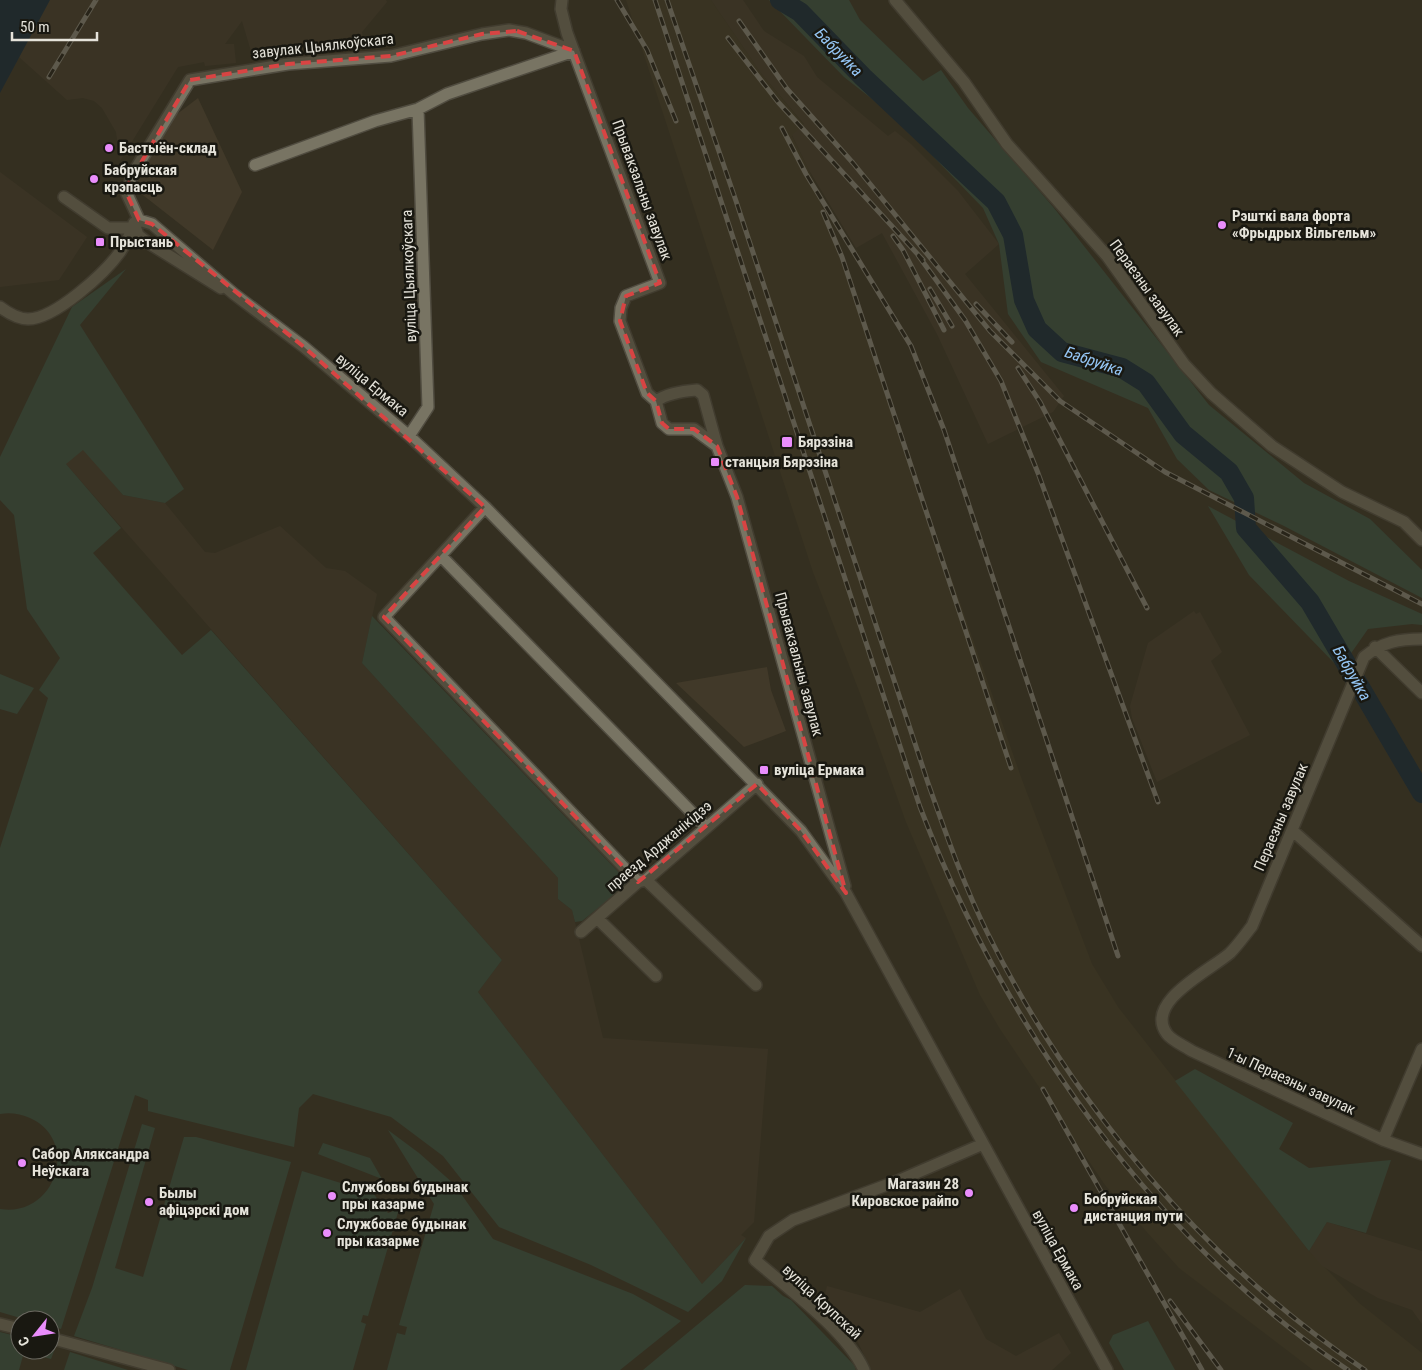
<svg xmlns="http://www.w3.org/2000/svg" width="1422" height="1370" font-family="'Roboto Condensed',sans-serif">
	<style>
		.built { fill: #3f3924 }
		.industrial { fill: #413929 }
		.green { fill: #355344 }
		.water { fill: #072239 }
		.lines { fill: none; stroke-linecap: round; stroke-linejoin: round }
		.river { stroke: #072239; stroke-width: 20 }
		.minor-casing { stroke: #504c40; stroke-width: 14 }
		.minor { stroke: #787463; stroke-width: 11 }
		.rail-casing { stroke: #8f8c80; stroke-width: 5 }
		.rail { stroke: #191811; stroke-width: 3; stroke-dasharray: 9; stroke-linecap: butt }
		.marked { fill: none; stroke: #d84443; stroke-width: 4; stroke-dasharray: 10 6; stroke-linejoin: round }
		.poi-dot { fill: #ea8dfc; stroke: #191811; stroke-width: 2 }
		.labels { text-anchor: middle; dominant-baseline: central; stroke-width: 5; stroke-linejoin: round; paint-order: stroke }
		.street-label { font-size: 15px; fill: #e5e3da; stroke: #191811 }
		.poi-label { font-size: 15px; font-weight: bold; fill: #e5e3da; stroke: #191811; text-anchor: start }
		.water-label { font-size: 16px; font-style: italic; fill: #95c6f5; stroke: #191811 }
	</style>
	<rect width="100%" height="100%" fill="#342f21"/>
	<path class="built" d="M 626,0 L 711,0 L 761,73 L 804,125 L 792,136 L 809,170 L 1022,780 L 1092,964 L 1118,1007 L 1309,1251 L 1359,1303 L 1422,1353 L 1422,1370 L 1313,1370 L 1179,1268 L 1105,1185 L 1000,1029 L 980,995 L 906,822 L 861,696 L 813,572 Z"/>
	<path class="industrial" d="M 48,0 L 386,0 L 387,2 L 362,32 L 364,46 L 271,57 L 270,53 L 253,58 L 242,21 L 225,44 L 234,44 L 236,63 L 205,66 L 204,62 L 178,67 L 120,161 L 116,132 L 102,108 L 94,101 L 83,98 L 67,100 L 19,57 Z
		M 711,0 L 743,0 L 764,31 L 804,56 L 817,77 L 888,136 L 895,131 L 911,144 L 958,191 L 999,244 L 965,274 L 1064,396 L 1053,412 L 988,444 L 937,334 L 882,233 L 856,248 L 809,170 L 792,135 L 804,124 L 761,73 Z
		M 198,98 L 242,192 L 213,250 L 139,192 L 136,178 L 168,121 Z
		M 0,172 L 87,237 L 59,280 L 0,287 Z
		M 84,449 L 123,495 L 165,503 L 205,552 L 215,553 L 280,526 L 326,568 L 345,571 L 377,594 L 362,663 L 558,878 L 558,899 L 572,910 L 603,1038 L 768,1049 L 754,1222 L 741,1235 L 746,1238 L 702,1284 L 478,992 L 502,960 L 65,463 Z
		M 1194,611 L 1196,614 L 1200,612 L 1222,652 L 1211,661 L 1250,735 L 1157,782 L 1132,718 L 1130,706 L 1148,643 Z
		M 767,667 L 771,690 L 786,731 L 744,747 L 676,683 Z
		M 1327,1222 L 1422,1251 L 1422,1324 L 1412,1310 L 1378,1298 L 1322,1266 L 1309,1251 Z
		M 827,1286 L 920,1312 L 960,1289 L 986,1339 L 1016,1356 L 1059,1333 L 1071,1353 L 1052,1370 L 871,1370 L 857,1340 L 822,1308 Z"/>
	<path class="green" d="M 769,0 L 849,0 L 860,20 L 923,81 L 941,70 L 968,108 L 1054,208 L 1209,405 L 1304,483 L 1370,519 L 1422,570 L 1422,598 L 1284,526 L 1209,490 L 1177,459 L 1148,408 L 1041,362 L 1008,314 L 999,244 L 983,208 L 895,117 L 844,77 Z
		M 126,269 L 80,325 L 184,489 L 165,503 L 123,495 L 83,450 L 66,464 L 121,528 L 93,553 L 182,655 L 211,630 L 502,960 L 478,992 L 702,1284 L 746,1238 L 722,1281 L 688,1312 L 591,1265 L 499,1227 L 443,1156 L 391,1117 L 313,1094 L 299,1108 L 294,1147 L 148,1111 L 148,1100 L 135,1095 L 61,1329 L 50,1326 L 50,1320 L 27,1320 L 0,1312 L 0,1209 C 55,1218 81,1141 30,1118 C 21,1114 10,1112 0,1114 L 0,848 L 48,698 L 39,690 L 60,658 L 27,609 L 14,515 L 0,500 L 0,457 L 72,307 Z
		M 1208,506 L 1349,581 L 1422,614 L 1422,625 L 1412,624 L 1368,629 L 1340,669 L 1249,575 Z
		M 372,616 L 629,883 L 582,921 L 575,922 L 572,910 L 558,899 L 558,878 L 362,663 Z
		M 0,674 L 34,688 L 17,714 L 0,709 Z
		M 1195,1069 L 1293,1123 L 1279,1149 L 1309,1168 L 1391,1160 L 1366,1233 L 1327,1222 L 1309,1251 L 1175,1081 Z
		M 142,1124 L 155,1128 L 115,1268 L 143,1277 L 184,1137 L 196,1137 L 291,1162 L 230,1370 L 188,1370 L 74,1336 L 92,1288 Z
		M 388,1130 L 419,1153 L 454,1184 L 493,1239 L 633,1294 L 681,1321 L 620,1370 L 387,1370 L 397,1333 L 405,1335 L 407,1327 L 399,1325 L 434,1204 Z
		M 323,1143 L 370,1158 L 382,1179 L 318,1154 Z
		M 302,1171 L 373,1193 L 388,1213 L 399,1209 L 368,1316 L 363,1315 L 361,1322 L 366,1324 L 353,1370 L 246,1370 Z
		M 745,1285 L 772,1286 L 783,1296 L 791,1300 L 854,1365 L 856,1370 L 643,1370 Z
		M 1148,1321 L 1175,1370 L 1124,1370 L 1109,1343 L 1113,1335 Z
		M 0,1332 L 20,1337 L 20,1350 L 50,1350 L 50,1345 L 56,1346 L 51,1359 L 24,1352 L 19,1370 L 0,1370 Z
		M 70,1352 L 128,1370 L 64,1370 Z"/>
	<path class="water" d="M 0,0 L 50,0 L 0,93 Z"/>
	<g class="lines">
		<path class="river" d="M 780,0 L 800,12 L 863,77 L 996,202 L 1013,235 L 1024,300 L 1037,329 L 1062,352 L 1122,368 L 1146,383 L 1183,434 L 1229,472 L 1244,498 L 1246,528 L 1310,602 L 1422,793"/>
		<defs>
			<path id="minor" d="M 562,0 L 561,9 L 567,33 L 660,283 L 626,296 L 621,308 L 620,321 L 647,393 L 656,401
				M 895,0 L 964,82 L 1007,144 L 1107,256 L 1184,364 L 1211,393 L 1272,446 L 1342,492 L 1404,522 L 1422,540
				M 255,165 L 375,121 L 418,109 L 447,94 L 574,51
				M 139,220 L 152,224 L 234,294 L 304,347 L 409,436 L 485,507 L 801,831 L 846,893 L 1107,1370
				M 139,220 L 127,194 L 132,175 L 190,80 L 288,64 L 391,56 L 482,34 L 509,30 L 526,33 L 574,51
				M 134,223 L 138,235 L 147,242 L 221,288
				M 0,307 C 8,313 18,319 28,319 C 55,319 105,273 120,252 C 125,244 129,236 134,228 L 108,228 L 64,197
				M 409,436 L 428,407 L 418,109
				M 717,446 L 694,429 L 669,429 L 662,423 L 656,401 C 668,393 683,391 697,390 L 703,395 L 717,446 L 737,497 L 845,886
				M 485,507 L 384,617 L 638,882
				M 441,556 L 706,827
				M 1422,639 C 1399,639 1382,642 1364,657 L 1252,926 C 1245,935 1238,945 1230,953 C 1211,970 1143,1002 1167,1034 C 1172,1041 1185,1046 1192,1051 L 1383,1140 L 1422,1154
				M 1375,647 L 1422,693
				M 1293,831 L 1422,946
				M 646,880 L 756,985
				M 597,918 L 656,976
				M 581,932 L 638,882 L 646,880 L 757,784
				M 1383,1140 L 1422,1049
				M 0,1324 L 20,1329
				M 50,1338 L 169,1370
				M 864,1370 C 846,1330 788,1289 755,1260 L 769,1236 L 793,1220 L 900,1180 L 983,1144"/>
		</defs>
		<use href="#minor" class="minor-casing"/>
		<use href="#minor" class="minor"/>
		<defs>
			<path id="rail" d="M 617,0 L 647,50 L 676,121
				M 655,0 L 920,807 C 1003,1024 1152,1240 1348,1370
				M 667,0 L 736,201 L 928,783 C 946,834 964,886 988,934 C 1073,1105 1206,1264 1365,1370
				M 739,21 L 787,89 L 853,163 L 990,331 L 1060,401 L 1165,472 L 1422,604
				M 728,38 L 778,102 L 923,260
				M 49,77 L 96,0
				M 782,128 L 806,174 L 911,346 L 944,430 L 1118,956
				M 823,212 L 842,257 L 1011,768
				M 893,236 L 903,250 L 944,330
				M 918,255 L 965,320 L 1001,381 L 1038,473 L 1158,802
				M 930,289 L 952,326
				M 976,304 L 1012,342
				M 1018,368 L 1040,402 L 1147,608
				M 1043,1089 L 1202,1370
				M 1170,1301 L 1221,1370"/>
		</defs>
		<use href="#rail" class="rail-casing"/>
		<use href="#rail" class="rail"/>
	</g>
	<path d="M0 0H1422V1370H0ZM 517,31 L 574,51 L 660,283 L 626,296 L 620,321 L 647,393 L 656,401 L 662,423 L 669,429 L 694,429 L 717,446 L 737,497 L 846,893 L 801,831 L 757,784 L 638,882 L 384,617 L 485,507 L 304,347 L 152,224 L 139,220 L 127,194 L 129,183 L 190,80 L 288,64 L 391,56 L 482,34 Z" fill="#342f21" fill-opacity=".55" fill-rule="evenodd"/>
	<path class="marked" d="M 517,31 L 574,51 L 660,283 L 626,296 L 620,321 L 647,393 L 656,401 L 662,423 L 669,429 L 694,429 L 717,446 L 737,497 L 846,893 L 801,831 L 757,784 L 638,882 L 384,617 L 485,507 L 304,347 L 152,224 L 139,220 L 127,194 L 129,183 L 190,80 L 288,64 L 391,56 L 482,34 Z"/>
	<g class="poi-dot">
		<circle cx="109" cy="148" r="5"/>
		<circle cx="94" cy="179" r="5"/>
		<circle cx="1222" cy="225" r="5"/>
		<rect x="95" y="237" width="10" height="10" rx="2.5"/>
		<rect x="781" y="436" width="12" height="12" rx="2.5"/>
		<rect x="710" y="457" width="10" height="10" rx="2.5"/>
		<rect x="759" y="765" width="10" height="10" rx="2.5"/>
		<circle cx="22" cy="1163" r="5"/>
		<circle cx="969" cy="1193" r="5"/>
		<circle cx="332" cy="1196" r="5"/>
		<circle cx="149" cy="1202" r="5"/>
		<circle cx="1074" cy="1208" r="5"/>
		<circle cx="327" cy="1233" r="5"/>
	</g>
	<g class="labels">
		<g class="street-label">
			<text transform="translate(323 46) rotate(-6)">завулак Цыялкоўскага</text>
			<text transform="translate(642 190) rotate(70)">Прывакзальны завулак</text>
			<text transform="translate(409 276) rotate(-92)">вуліца Цыялкоўскага</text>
			<text transform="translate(1147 288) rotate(54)">Пераезны завулак</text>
			<text transform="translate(372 385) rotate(40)">вуліца Ермака</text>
			<text transform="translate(799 664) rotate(75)">Прывакзальны завулак</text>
			<text transform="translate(1281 817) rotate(-67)">Пераезны завулак</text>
			<text transform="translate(659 846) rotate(-40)">праезд Арджанікідзэ</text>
			<text transform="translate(1291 1081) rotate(25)">1-ы Пераезны завулак</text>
			<text transform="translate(1058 1250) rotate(61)">вуліца Ермака</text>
			<text transform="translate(822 1302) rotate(43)">вуліца Крупскай</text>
		</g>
		<g class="poi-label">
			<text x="119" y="148">Бастыён-склад</text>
			<text x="104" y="170">Бабруйская<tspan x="104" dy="17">крэпасць</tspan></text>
			<text x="1232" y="216">Рэшткі вала форта<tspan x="1232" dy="17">«Фрыдрых Вільгельм»</tspan></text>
			<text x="110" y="242">Прыстань</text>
			<text x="798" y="442">Бярэзіна</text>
			<text x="725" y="462">станцыя Бярэзіна</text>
			<text x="774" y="770">вуліца Ермака</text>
			<text x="32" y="1154">Сабор Аляксандра<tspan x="32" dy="17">Неўскага</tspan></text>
			<text x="959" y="1184" text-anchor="end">Магазин 28<tspan x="959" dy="17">Кировское райпо</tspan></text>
			<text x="342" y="1187">Службовы будынак<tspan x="342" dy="17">пры казарме</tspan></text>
			<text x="159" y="1193">Былы<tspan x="159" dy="17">афіцэрскі дом</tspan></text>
			<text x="1084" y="1199">Бобруйская<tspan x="1084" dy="17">дистанция пути</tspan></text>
			<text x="337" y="1224">Службовае будынак<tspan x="337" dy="17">пры казарме</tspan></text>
		</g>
		<g class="water-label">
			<text transform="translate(839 52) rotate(46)">Бабруйка</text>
			<text transform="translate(1094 361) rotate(19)">Бабруйка</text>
			<text transform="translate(1352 673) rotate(60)">Бабруйка</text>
		</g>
	</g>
	<g transform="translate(35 1335) rotate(240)"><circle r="24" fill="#191811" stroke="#6b6961"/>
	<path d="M0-4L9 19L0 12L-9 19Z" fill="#ea8dfc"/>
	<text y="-8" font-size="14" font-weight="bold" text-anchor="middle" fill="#e5e3da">С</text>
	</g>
	<path d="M12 32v8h85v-8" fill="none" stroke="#e5e3da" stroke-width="2.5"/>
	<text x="20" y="32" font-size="15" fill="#e5e3da" stroke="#191811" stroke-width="4" paint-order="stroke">50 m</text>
</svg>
